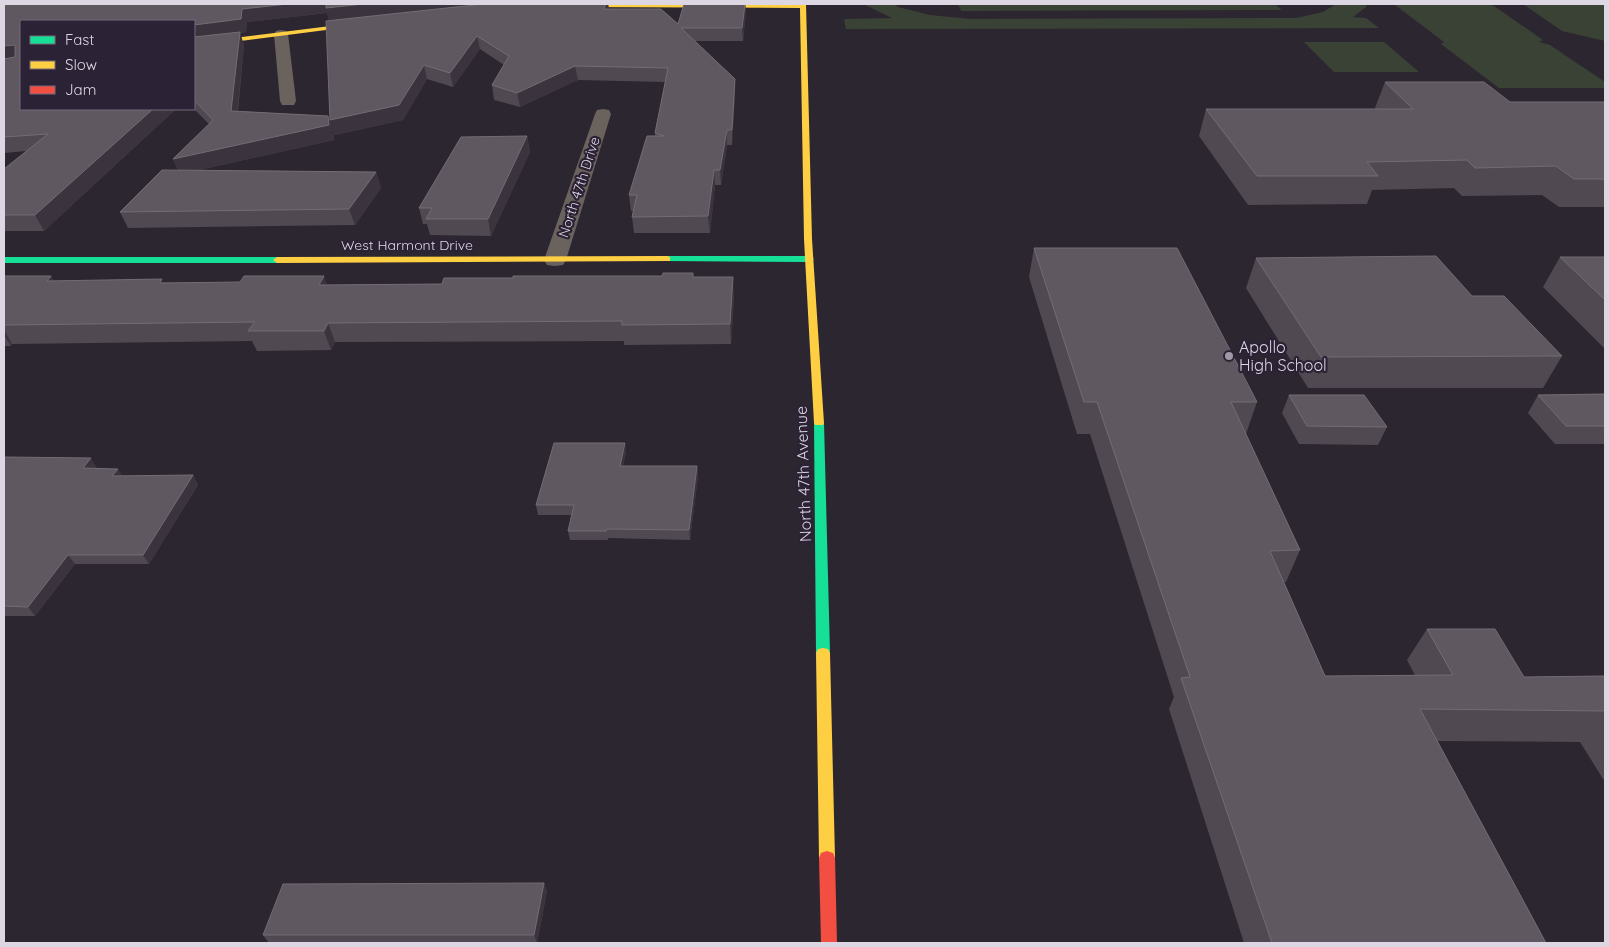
<svg xmlns="http://www.w3.org/2000/svg" width="1609" height="947" font-family="Quicksand,sans-serif">
	<style>
		.green { fill: #394234 }
		.lines { fill: none; stroke-linecap: round; stroke-linejoin: round }
		.street { fill: #6a625d; fill-rule: evenodd }
		.fast { fill: #16e098; fill-rule: evenodd }
		.slow { fill: #ffcf43; fill-rule: evenodd }
		.jam { fill: #f24e42; fill-rule: evenodd }
		.wall { fill: #504951; fill-rule: evenodd }
		.shaded-wall { fill: #3b343e }
		.building { fill: #5f5861; stroke: #736c75 }
		.poi-dot { fill: #9f99a5; stroke: #2c2235; stroke-width: 2 }
		.labels { text-anchor: middle; dominant-baseline: central; stroke-width: 4.5; stroke-linejoin: round; paint-order: stroke }
		.far-street-label { font-size: 14px; fill: #ddd7e4; stroke: #2c2235 }
		.poi-label { font-size: 16px; fill: #ddd7e4; stroke: #2c2235; text-anchor: start }
		.street-label { font-size: 16px; fill: #ddd7e4; stroke: #2c2235 }
	</style>
	<rect width="100%" height="100%" fill="#2c2631"/>
	<path class="green" d="M 863,4 L 895,4 L 898,7 L 930,15 L 971,19 L 1296,18 L 1323,12 L 1336,4 L 1366,4 L 1366,7 L 1353,17 L 1366,18 L 1379,28 L 846,29 L 844,19 L 892,18 Z
		M 958,4 L 1275,4 L 1282,10 L 961,11 Z
		M 1396,4 L 1485,4 L 1494,6 L 1543,40 L 1539,42 L 1550,45 L 1605,82 L 1605,88 L 1499,88 L 1441,44 L 1444,42 L 1395,5 Z
		M 1523,4 L 1605,4 L 1605,41 L 1562,31 Z
		M 1304,42 L 1384,42 L 1419,72 L 1334,72 Z"/>
	<g class="lines">
		<path class="street" d="M 281,30 L 286,31 L 288,34 L 296,101 L 294,105 L 282,105 L 280,101 L 274,34 L 276,31 Z
			M 603,109 L 609,110 L 611,114 L 566,260 L 563,265 L 555,266 L 547,265 L 544,260 L 595,114 L 597,110 Z"/>
		<path class="fast" d="M 667,256 L 810,256 L 814,259 L 810,262 L 664,261 L 664,257 Z
			M 4,257 L 277,257 L 281,260 L 277,263 L 4,263 Z
			M 819,420 L 824,423 L 830,653 L 828,657 L 823,658 L 818,657 L 816,653 L 814,423 Z"/>
		<path class="slow" d="M 572,4 L 806,4 L 812,239 L 824,423 L 823,425 L 815,425 L 814,423 L 804,239 L 800,8 L 570,7 Z
			M 363,22 L 365,23 L 365,25 L 194,47 L 194,43 Z
			M 667,256 L 670,257 L 670,261 L 277,263 L 273,260 L 277,257 Z
			M 823,648 L 828,649 L 830,653 L 835,858 L 833,863 L 827,865 L 821,863 L 819,858 L 816,653 L 818,649 Z"/>
		<path class="jam" d="M 827,851 L 833,853 L 835,858 L 837,943 L 821,943 L 819,858 L 821,853 Z"/>
	</g>
	<path class="wall" d="M 4,4 L 608,4 L 609,9 L 678,24 L 684,4 L 745,4 L 746,12 L 743,41 L 695,41 L 735,79 L 735,93 L 732,145 L 727,145 L 721,185 L 715,185 L 710,233 L 634,233 L 632,217 L 633,211 L 631,211 L 629,195 L 655,136 L 655,133 L 665,82 L 578,80 L 520,107 L 494,100 L 492,85 L 504,65 L 480,49 L 453,87 L 427,79 L 403,120 L 335,135 L 330,120 L 329,20 L 327,13 L 247,22 L 246,32 L 240,33 L 244,45 L 238,111 L 328,116 L 333,131 L 334,140 L 199,170 L 376,172 L 381,188 L 355,225 L 128,228 L 120,212 L 178,170 L 173,159 L 209,124 L 194,109 L 194,21 L 21,109 L 176,109 L 44,231 L 4,231 L 4,169 L 26,151 L 4,153 ZM 418,11 L 383,15 L 402,12 Z
		M 1385,82 L 1510,102 L 1605,102 L 1605,207 L 1559,207 L 1542,195 L 1462,196 L 1454,188 L 1372,190 L 1367,204 L 1248,205 L 1199,136 L 1206,109 L 1376,109 L 1375,108 Z
		M 527,136 L 530,152 L 491,236 L 430,235 L 427,224 L 423,224 L 419,208 Z
		M 1034,248 L 1257,402 L 1246,434 L 1300,550 L 1286,582 L 1284,582 L 1325,676 L 1415,675 L 1407,660 L 1427,629 L 1524,677 L 1605,676 L 1605,782 L 1580,742 L 1437,741 L 1546,943 L 1244,943 L 1169,709 L 1174,697 L 1090,434 L 1077,434 L 1029,277 Z
		M 1560,257 L 1605,257 L 1605,349 L 1543,287 Z
		M 1256,258 L 1472,296 L 1562,356 L 1543,388 L 1308,388 L 1246,288 Z
		M 4,276 L 51,276 L 54,281 L 328,285 L 442,284 L 694,277 L 734,296 L 731,344 L 624,345 L 624,341 L 335,342 L 331,350 L 257,351 L 252,341 L 12,344 L 11,346 L 4,346 Z
		M 1605,394 L 1605,444 L 1555,444 L 1528,413 L 1538,395 Z
		M 1289,395 L 1387,427 L 1378,445 L 1299,444 L 1282,413 Z
		M 626,452 L 623,466 L 697,466 L 698,476 L 690,540 L 608,538 L 608,540 L 570,540 L 568,531 L 572,515 L 538,515 L 536,505 Z
		M 4,457 L 97,468 L 96,468 L 123,476 L 193,475 L 198,485 L 149,564 L 75,564 L 35,616 L 4,616 Z
		M 544,883 L 547,891 L 537,943 L 269,943 L 263,935 Z"/>
	<path class="shaded-wall" d="M 288,4 L 507,4 L 402,12 L 330,22 L 327,13 L 247,22 L 246,32 L 240,33 L 244,45 L 236,125 L 194,39 L 194,25 L 242,9 Z
		M 606,4 L 608,4 L 609,12 L 604,9 Z
		M 745,4 L 746,12 L 743,41 L 742,28 Z
		M 477,36 L 480,49 L 453,87 L 450,73 Z
		M 15,45 L 21,57 L 4,61 L 4,46 Z
		M 424,65 L 427,79 L 403,120 L 335,135 L 330,120 Z
		M 575,66 L 578,80 L 520,107 L 517,93 Z
		M 735,79 L 735,93 L 732,145 L 732,130 Z
		M 153,109 L 176,109 L 44,231 L 35,215 Z
		M 328,116 L 333,131 L 334,140 L 180,174 L 173,159 Z
		M 727,130 L 727,145 L 721,185 L 720,170 Z
		M 527,136 L 530,152 L 491,236 L 488,219 Z
		M 714,170 L 715,185 L 710,233 L 708,216 Z
		M 376,172 L 381,188 L 355,225 L 349,209 Z
		M 51,276 L 62,295 L 47,281 Z
		M 324,276 L 331,295 L 319,285 Z
		M 733,277 L 734,296 L 731,344 L 730,324 Z
		M 328,323 L 335,342 L 331,350 L 324,331 Z
		M 4,330 L 12,344 L 11,346 L 4,335 Z
		M 625,443 L 626,452 L 621,476 L 620,466 Z
		M 91,458 L 97,468 L 89,478 L 83,468 Z
		M 697,466 L 698,476 L 690,540 L 689,530 Z
		M 118,469 L 124,478 L 112,476 Z
		M 193,475 L 198,485 L 149,564 L 143,555 Z
		M 68,555 L 75,564 L 35,616 L 28,607 Z
		M 544,883 L 547,891 L 537,943 L 534,935 Z"/>
	<path class="building" d="M 4,4 L 288,4 L 242,9 L 241,19 L 194,25 L 194,21 L 21,21 L 21,109 L 153,109 L 35,215 L 4,215 L 4,169 L 48,134 L 4,137 L 4,59 L 15,57 L 15,45 L 4,46 Z
		M 326,4 L 363,4 L 326,8 Z
		M 484,4 L 606,4 L 604,9 L 661,9 L 678,24 L 684,4 L 745,4 L 742,28 L 681,28 L 735,79 L 732,130 L 727,130 L 720,170 L 714,170 L 708,216 L 632,217 L 637,195 L 629,195 L 647,136 L 664,136 L 655,133 L 668,68 L 575,66 L 517,93 L 492,85 L 509,56 L 477,36 L 450,73 L 424,65 L 399,105 L 330,120 L 326,21 Z
		M 240,32 L 231,111 L 328,116 L 329,125 L 173,159 L 213,120 L 194,100 L 194,37 Z
		M 1385,82 L 1484,82 L 1510,102 L 1605,102 L 1605,179 L 1574,179 L 1556,166 L 1475,168 L 1467,160 L 1367,162 L 1378,176 L 1257,176 L 1206,109 L 1413,109 Z
		M 527,136 L 488,219 L 426,219 L 432,208 L 419,208 L 461,137 Z
		M 162,170 L 376,172 L 349,209 L 120,212 Z
		M 1034,248 L 1177,248 L 1257,402 L 1231,402 L 1300,550 L 1270,551 L 1325,676 L 1453,675 L 1427,629 L 1495,629 L 1524,677 L 1605,676 L 1605,711 L 1420,709 L 1546,943 L 1272,943 L 1181,678 L 1190,677 L 1097,402 L 1084,402 Z
		M 1436,256 L 1472,296 L 1504,296 L 1562,356 L 1321,357 L 1256,258 Z
		M 1560,257 L 1605,257 L 1605,300 Z
		M 663,273 L 693,273 L 693,277 L 733,277 L 730,324 L 622,325 L 622,321 L 328,323 L 324,331 L 248,331 L 255,322 L 4,325 L 4,276 L 51,276 L 47,281 L 162,279 L 160,283 L 240,282 L 244,276 L 324,276 L 319,285 L 442,284 L 444,278 L 513,278 L 513,276 L 662,276 Z
		M 1605,394 L 1605,426 L 1566,426 L 1538,395 Z
		M 1289,395 L 1364,395 L 1387,427 L 1307,426 Z
		M 554,443 L 625,443 L 620,466 L 697,466 L 689,530 L 607,529 L 606,531 L 568,531 L 574,505 L 536,505 Z
		M 4,457 L 91,458 L 83,468 L 118,469 L 112,476 L 193,475 L 143,555 L 68,555 L 28,607 L 4,606 Z
		M 544,883 L 534,935 L 263,935 L 283,884 Z"/>
	<circle class="poi-dot" cx="1229" cy="356" r="5"/>
	<g class="labels">
		<g class="far-street-label">
			<text transform="translate(579 187) rotate(-72)">North 47th Drive</text>
			<text x="407" y="245">West Harmont Drive</text>
		</g>
		<g class="poi-label">
			<text x="1239" y="347">Apollo<tspan x="1239" dy="18">High School</tspan></text>
		</g>
		<g class="street-label">
			<text transform="translate(803 474) rotate(-92)">North 47th Avenue</text>
		</g>
	</g>
	<rect width="1609" height="947" fill="none" stroke="#ddd7e4" stroke-width="10"/>
	<rect x="20" y="20" width="175" height="90" fill="#2c2235" stroke="#736a7b"/>
	<rect x="30" y="36" width="25" height="8" fill="#16e098" stroke="#736a7b"/>
	<text x="65" y="45" font-size="15" fill="#ddd7e4">Fast</text>
	<rect x="30" y="61" width="25" height="8" fill="#ffcf43" stroke="#736a7b"/>
	<text x="65" y="70" font-size="15" fill="#ddd7e4">Slow</text>
	<rect x="30" y="86" width="25" height="8" fill="#f24e42" stroke="#736a7b"/>
	<text x="65" y="95" font-size="15" fill="#ddd7e4">Jam</text>
</svg>
